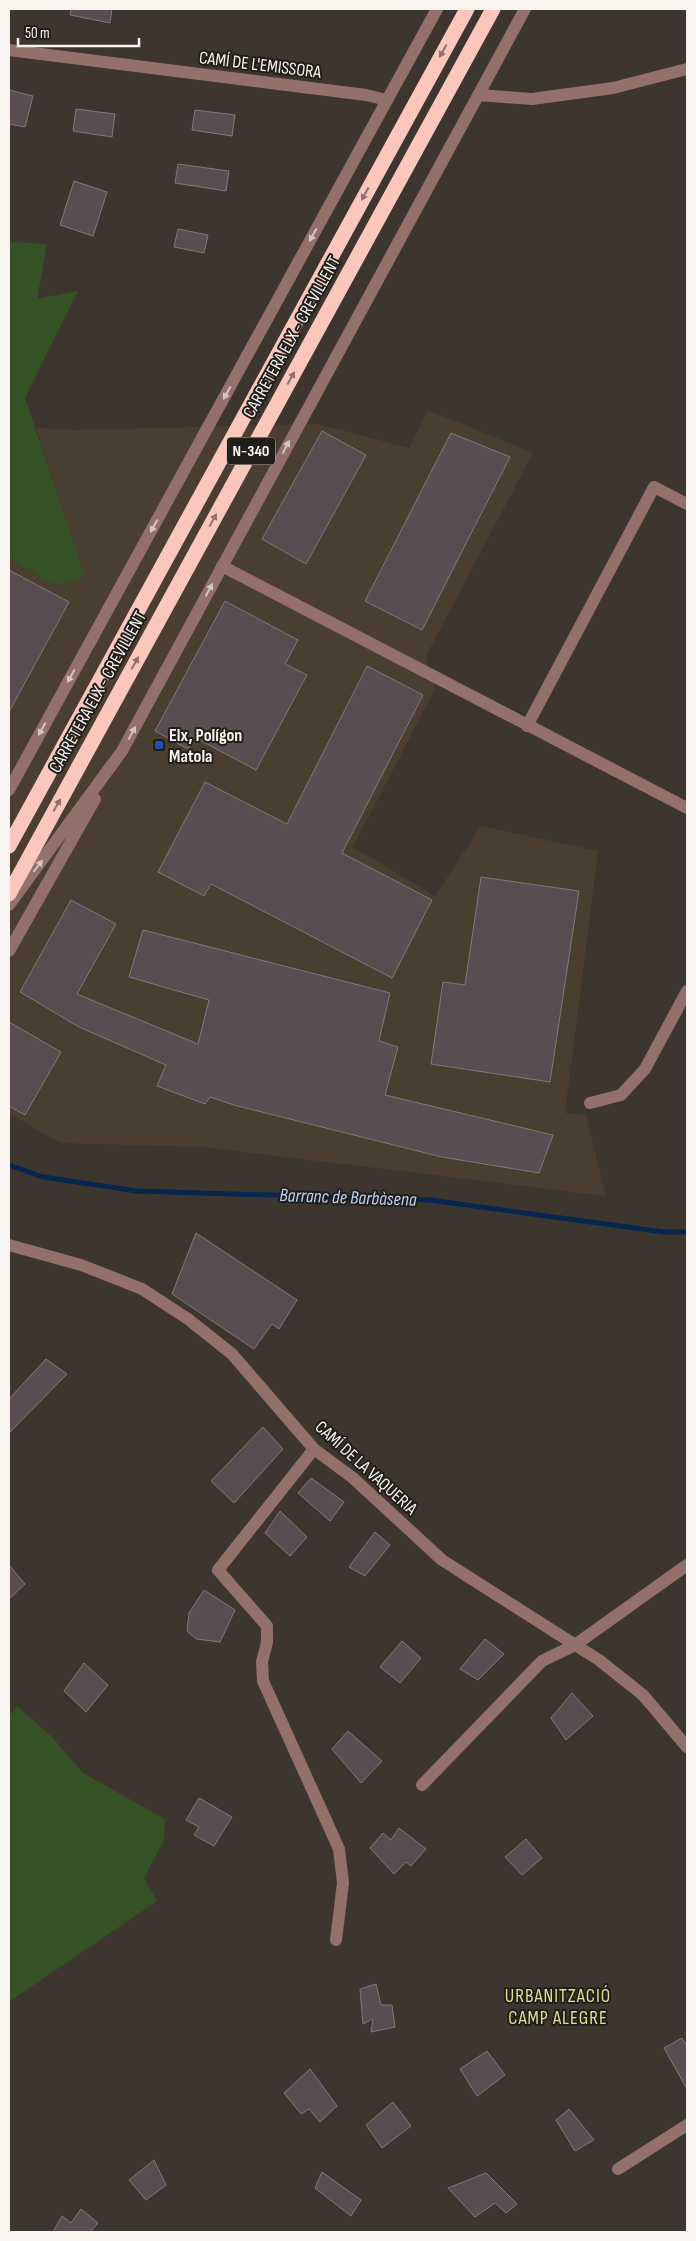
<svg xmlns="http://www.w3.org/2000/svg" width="696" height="2241" font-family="'Sofia Sans Condensed',sans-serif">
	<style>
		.built { fill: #493e30 }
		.green { fill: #355126 }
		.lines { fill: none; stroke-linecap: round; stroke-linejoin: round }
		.stream { stroke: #07264d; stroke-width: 5 }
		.building { fill: #594d51; stroke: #84777b }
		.street { stroke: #93706a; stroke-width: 12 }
		.highway { stroke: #fbc7bd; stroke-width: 15 }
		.oneway { fill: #8e726c }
		.oneway2 { fill: #d5c6c0 }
		.transit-dot { fill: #1a4fb4; stroke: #211e1a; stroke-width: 2 }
		.labels { text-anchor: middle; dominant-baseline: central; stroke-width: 4; stroke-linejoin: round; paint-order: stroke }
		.shield { fill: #211e1a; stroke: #b8b4af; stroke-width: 1 }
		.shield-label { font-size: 16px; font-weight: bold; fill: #f8f4ef }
		.street-label { font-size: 18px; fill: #f8f4ef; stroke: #211e1a }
		.poi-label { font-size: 18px; font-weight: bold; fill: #f8f4ef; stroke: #211e1a; text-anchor: start }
		.water-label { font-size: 19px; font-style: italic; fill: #b9d1f2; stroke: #211e1a }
		.neighbourhood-label { font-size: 19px; letter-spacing: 1px; fill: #dbe193; stroke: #211e1a }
	</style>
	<rect width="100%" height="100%" fill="#3d362e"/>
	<path class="built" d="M 428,410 L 533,453 L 426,656 L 435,689 L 353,847 L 435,896 L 481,826 L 598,851 L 565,1113 L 586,1115 L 606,1196 L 203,1147 L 60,1143 L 9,1113 L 9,558 L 56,586 L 84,577 L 36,428 L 72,430 L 317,424 L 409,448 Z"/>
	<path class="green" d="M 9,242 L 47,244 L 37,299 L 78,291 L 25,398 L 85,577 L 56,586 L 9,558 Z
		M 17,1706 L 53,1738 L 83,1773 L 165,1819 L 164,1840 L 144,1878 L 157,1901 L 9,2002 L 9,1716 Z"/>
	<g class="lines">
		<path class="stream" d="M 9,1165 L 43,1177 L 137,1191 L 430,1200 L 664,1232 L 687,1232"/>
	</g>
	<path class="building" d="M 71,9 L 112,9 L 110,23 L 70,15 Z
		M 9,90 L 33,96 L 25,127 L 9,124 Z
		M 76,109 L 115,114 L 112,137 L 73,131 Z
		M 195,110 L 235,115 L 232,136 L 192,130 Z
		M 178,164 L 229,171 L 226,191 L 175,183 Z
		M 74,181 L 107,192 L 93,236 L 60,225 Z
		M 178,229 L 208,235 L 204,253 L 174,247 Z
		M 322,431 L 366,455 L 306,564 L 262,539 Z
		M 451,433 L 510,457 L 422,630 L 365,601 Z
		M 9,570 L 69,602 L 9,712 Z
		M 225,601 L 298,640 L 285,664 L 307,675 L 256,770 L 194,737 L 188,749 L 155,731 Z
		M 367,666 L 423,695 L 342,853 L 432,900 L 392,978 L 211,884 L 204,896 L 158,872 L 205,782 L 287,824 Z
		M 481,877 L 579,891 L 550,1082 L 431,1064 L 443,982 L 465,985 Z
		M 71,900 L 116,924 L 77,994 L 198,1044 L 209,1000 L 129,977 L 143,930 L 390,993 L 379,1041 L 398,1047 L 385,1095 L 553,1135 L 539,1173 L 442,1157 L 234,1105 L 210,1097 L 205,1104 L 157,1086 L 166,1065 L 79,1027 L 20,992 Z
		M 9,1022 L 61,1052 L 25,1115 L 9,1106 Z
		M 196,1233 L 297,1300 L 279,1329 L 272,1324 L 254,1349 L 172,1294 Z
		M 46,1359 L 67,1374 L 9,1433 L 9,1399 Z
		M 263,1427 L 283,1449 L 234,1503 L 211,1481 Z
		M 311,1478 L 344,1502 L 330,1521 L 298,1493 Z
		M 280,1511 L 307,1537 L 290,1556 L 265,1533 Z
		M 375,1532 L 390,1545 L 365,1576 L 349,1567 Z
		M 9,1565 L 25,1584 L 9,1599 Z
		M 204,1590 L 235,1610 L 220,1642 L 196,1639 L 187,1631 L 189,1613 Z
		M 485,1639 L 504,1654 L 478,1680 L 460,1669 Z
		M 402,1641 L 421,1658 L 400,1683 L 380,1667 Z
		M 84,1663 L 108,1685 L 86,1712 L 64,1691 Z
		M 572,1693 L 593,1716 L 566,1740 L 551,1718 Z
		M 348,1731 L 382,1761 L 361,1783 L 332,1749 Z
		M 199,1798 L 232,1817 L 214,1846 L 194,1835 L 199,1827 L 186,1820 Z
		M 399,1828 L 426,1849 L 411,1866 L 406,1862 L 394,1874 L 370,1848 L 383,1833 L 391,1840 Z
		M 526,1839 L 542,1858 L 522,1875 L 505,1857 Z
		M 376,1984 L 381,2005 L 392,2005 L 395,2027 L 371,2032 L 373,2019 L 363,2024 L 360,1989 Z
		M 682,2038 L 687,2046 L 687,2089 L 664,2048 Z
		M 487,2051 L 505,2075 L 477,2096 L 460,2069 Z
		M 310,2069 L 337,2106 L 320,2122 L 309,2109 L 301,2114 L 284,2093 Z
		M 393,2102 L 411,2126 L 382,2148 L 366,2125 Z
		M 569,2109 L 594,2140 L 575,2151 L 556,2120 Z
		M 154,2160 L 166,2185 L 146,2200 L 129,2180 Z
		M 322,2172 L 361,2200 L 351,2216 L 315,2188 Z
		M 486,2173 L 517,2204 L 506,2213 L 495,2203 L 475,2217 L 448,2188 Z
		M 81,2209 L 98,2223 L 90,2232 L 53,2232 L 62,2216 L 71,2223 Z"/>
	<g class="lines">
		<path class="street" d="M 9,50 L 366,95 L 387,100
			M 478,95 L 532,99 L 613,88 L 687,69
			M 222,566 L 687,808
			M 527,726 L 654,487 L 687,504
			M 9,790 L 437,9
			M 9,905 L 122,751 L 525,9
			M 9,951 L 95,799
			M 590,1103 L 621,1095 L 645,1069 L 687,991
			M 9,1245 L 81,1265 L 142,1289 L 188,1319 L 232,1354 L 314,1449 L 353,1478 L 442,1560 L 599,1660 L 643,1695 L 687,1747
			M 314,1449 L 218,1570 L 267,1626 L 267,1642 L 262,1662 L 263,1681 L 339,1849 L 343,1883 L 336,1940
			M 422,1785 L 542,1661 L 575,1645 L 687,1565
			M 618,2169 L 687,2125"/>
		<path class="highway" d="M 9,846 L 467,9
			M 9,894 L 493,9"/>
	</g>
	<defs><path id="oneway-solid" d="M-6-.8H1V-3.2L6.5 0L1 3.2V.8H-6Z" transform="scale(1.25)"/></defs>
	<g class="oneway">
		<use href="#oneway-solid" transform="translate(443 51) rotate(119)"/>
		<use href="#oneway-solid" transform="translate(365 194) rotate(119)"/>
		<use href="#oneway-solid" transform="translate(291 378) rotate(-61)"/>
		<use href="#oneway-solid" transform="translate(213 520) rotate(-61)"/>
		<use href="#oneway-solid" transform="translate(135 663) rotate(-61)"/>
		<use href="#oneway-solid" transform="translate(57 805) rotate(-61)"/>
	</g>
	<g class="oneway2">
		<use href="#oneway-solid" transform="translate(313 235) rotate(119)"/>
		<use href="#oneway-solid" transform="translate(227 393) rotate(119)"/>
		<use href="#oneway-solid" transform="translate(286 447) rotate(-62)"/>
		<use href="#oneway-solid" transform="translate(154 526) rotate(119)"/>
		<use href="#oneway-solid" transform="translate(209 590) rotate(-62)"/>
		<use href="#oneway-solid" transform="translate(71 676) rotate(119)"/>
		<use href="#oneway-solid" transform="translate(42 729) rotate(119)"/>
		<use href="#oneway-solid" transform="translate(132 733) rotate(-62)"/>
		<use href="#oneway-solid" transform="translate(38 866) rotate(-53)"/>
	</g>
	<rect class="transit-dot" x="154" y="740" width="10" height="10" rx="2.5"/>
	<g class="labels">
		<rect class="shield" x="227" y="437.5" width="48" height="27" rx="4"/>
		<g class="shield-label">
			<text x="251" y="451">N-340</text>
		</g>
		<g class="street-label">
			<text transform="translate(260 65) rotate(7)">CAMÍ DE L'EMISSORA</text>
			<text transform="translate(292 337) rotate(-61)">CARRETERA ELX - CREVILLENT</text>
			<text transform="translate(98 692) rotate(-61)">CARRETERA ELX - CREVILLENT</text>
			<text transform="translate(366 1468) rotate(42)">CAMÍ DE LA VAQUERIA</text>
		</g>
		<g class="poi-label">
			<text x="169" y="735">Elx, Polígon<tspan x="169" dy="21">Matola</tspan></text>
		</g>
		<g class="water-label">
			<text transform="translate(348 1198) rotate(2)">Barranc de Barbàsena</text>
		</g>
		<g class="neighbourhood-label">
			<text x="558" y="1996">URBANITZACIÓ<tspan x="558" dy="22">CAMP ALEGRE</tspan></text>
		</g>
	</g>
	<rect width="696" height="2241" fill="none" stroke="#f8f4ef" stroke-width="20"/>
	<path d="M18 38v8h121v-8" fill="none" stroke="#f8f4ef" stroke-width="2.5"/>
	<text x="25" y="38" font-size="15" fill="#f8f4ef" stroke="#211e1a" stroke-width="4" paint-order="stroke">50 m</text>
</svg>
